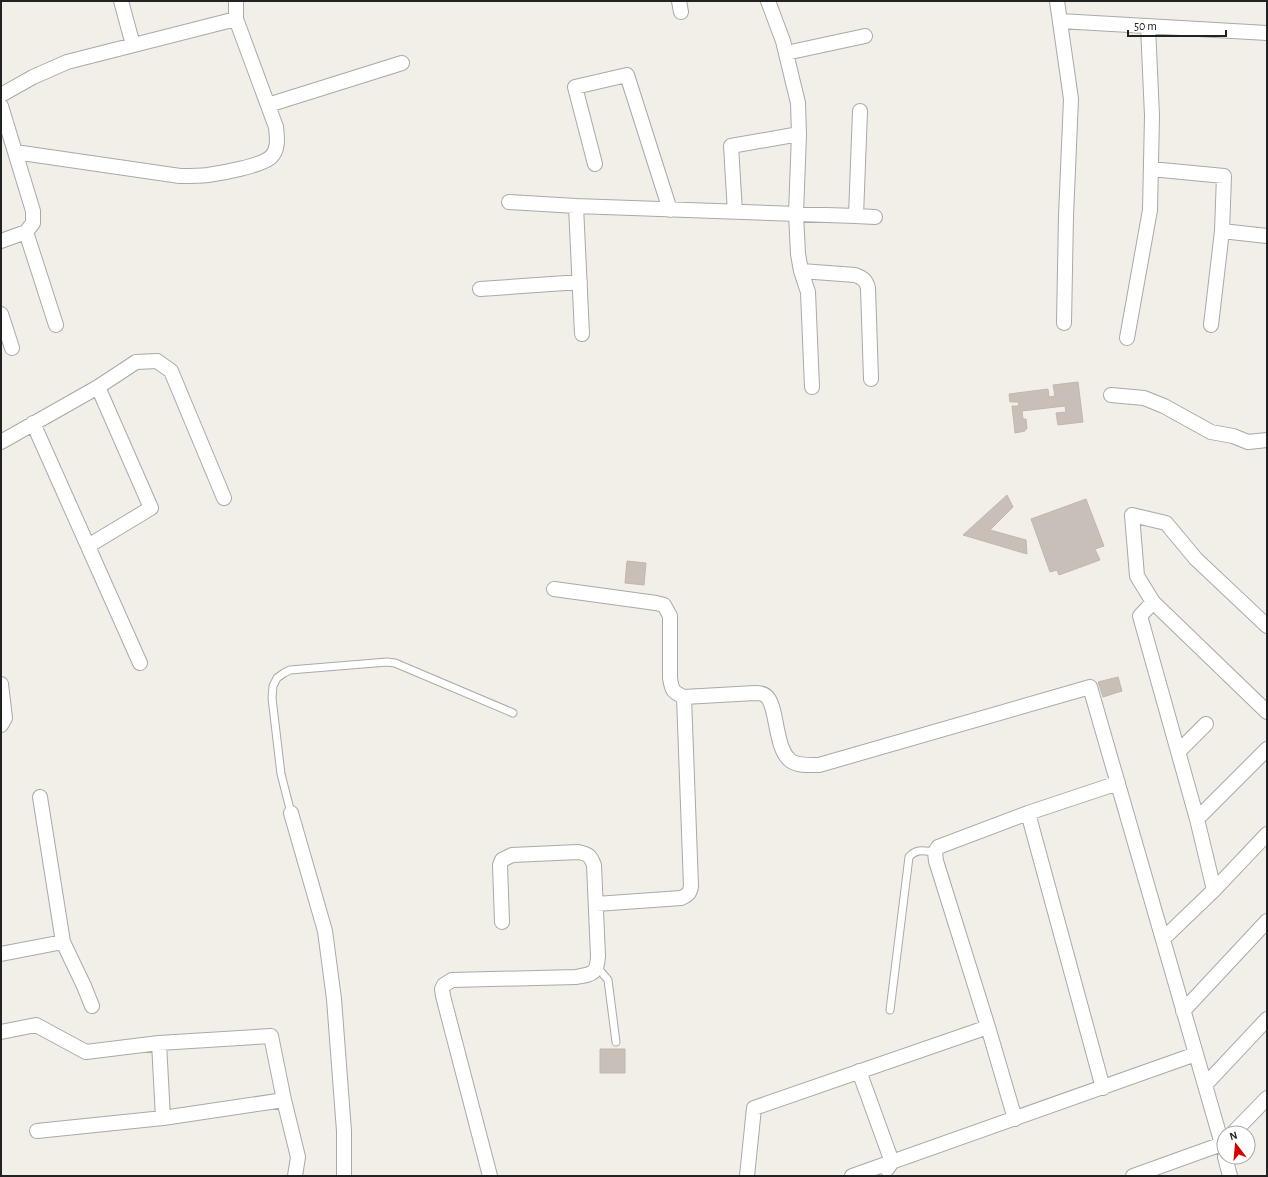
<svg xmlns="http://www.w3.org/2000/svg" width="1268" height="1177" font-family="'Alegreya Sans',sans-serif">
	<style>
		.building { fill: #c7bfb8; stroke: #c4b6ab }
		.lines { fill: none; stroke-linecap: round; stroke-linejoin: round }
		.service-casing { stroke: #a9a9a9; stroke-width: 9 }
		.minor-casing { stroke: #a9a9a9; stroke-width: 16 }
		.service { stroke: #fff; stroke-width: 7 }
		.minor { stroke: #fff; stroke-width: 14 }
	</style>
	<rect width="100%" height="100%" fill="#f2efe9"/>
	<path class="building" d="M 1078,382 L 1083,422 L 1058,425 L 1056,413 L 1066,412 L 1065,406 L 1022,411 L 1023,419 L 1026,419 L 1027,429 L 1025,429 L 1025,431 L 1015,433 L 1012,406 L 1019,406 L 1018,402 L 1010,402 L 1009,394 L 1048,389 L 1049,397 L 1055,396 L 1053,385 Z
		M 1007,495 L 1013,507 L 990,530 L 1026,540 L 1027,554 L 963,535 Z
		M 1086,499 L 1104,546 L 1095,549 L 1100,560 L 1059,575 L 1057,570 L 1050,572 L 1031,519 Z
		M 627,561 L 646,563 L 644,585 L 625,583 Z
		M 1118,677 L 1122,691 L 1103,697 L 1098,682 Z
		M 600,1049 L 625,1049 L 625,1073 L 600,1073 Z"/>
	<g class="lines">
		<defs>
			<path id="service" d="M 291,813 L 281,774 L 272,698 L 273,686 L 277,678 L 284,673 L 290,670 L 387,662 L 395,663 L 513,713
				M 597,967 L 608,980 L 616,1042
				M 890,1010 L 909,857 C 916,848 925,851 935,852"/>
			<path id="minor" d="M 121,1 L 133,45
				M 679,1 L 681,12
				M 768,1 L 783,41 L 798,103 L 799,134 L 796,214 L 798,254 L 801,271 L 808,292 L 812,387
				M 1057,1 L 1071,99 L 1066,216 L 1064,323
				M 1060,21 L 1267,33
				M 786,53 L 865,36
				M 1,95 L 33,77 L 67,62 L 236,19 L 236,1
				M 268,105 L 402,63
				M 1,106 L 33,211 L 33,223 L 26,232 L 1,241
				M 15,152 L 180,176 C 189,176 199,176 208,175 C 222,173 261,166 271,157 C 279,149 277,137 276,127 L 236,19
				M 595,164 L 575,87 L 627,75 L 670,210
				M 1151,169 L 1224,176 L 1222,231 L 1267,236
				M 509,202 L 576,206
				M 735,212 L 731,146 L 799,134
				M 856,216 L 875,217
				M 26,232 L 56,325
				M 801,271 L 855,275 C 863,278 866,280 868,288 L 871,379
				M 480,289 L 580,282
				M 1,314 L 12,348
				M 1211,325 L 1222,231
				M 582,334 L 576,206 L 856,216 L 860,111
				M 1127,338 L 1150,210 L 1152,116 L 1148,26
				M 1111,395 L 1144,398 L 1164,406 L 1211,432 L 1233,436 L 1248,442 L 1267,440
				M 33,423 L 140,663
				M 1,442 L 98,387 L 136,362 L 157,361 L 171,371 L 224,498
				M 88,546 L 151,508 L 98,387
				M 554,589 L 656,603 L 664,605 L 670,616 L 670,678 C 672,691 673,692 684,697 L 755,693 C 759,693 763,693 766,696 C 778,705 774,749 791,761 C 798,766 811,765 819,765 L 1090,687 L 1222,1144 L 1133,1176
				M 1153,602 L 1137,576 L 1132,515 L 1166,523 L 1196,559 L 1267,626
				M 1,684 L 5,718 L 1,725
				M 1178,752 L 1206,724
				M 40,797 L 63,942
				M 291,813 L 325,931 L 334,999 L 344,1131 L 344,1176
				M 1028,813 L 1103,1088
				M 1197,819 L 1267,749
				M 1214,890 L 1197,819 L 1140,616 L 1153,602 L 1267,712
				M 596,904 L 681,898 C 688,895 690,893 691,886 L 684,697
				M 1163,939 L 1214,890 L 1267,834
				M 1,954 L 63,942 L 84,986 L 92,1006
				M 1183,1011 L 1267,921
				M 988,1027 L 1015,1119
				M 1,1032 L 36,1025 L 86,1052 L 159,1043 L 163,1118 L 284,1100 L 298,1157 L 295,1176
				M 159,1043 L 271,1036 L 284,1100
				M 859,1071 L 892,1162 L 887,1169
				M 1205,1085 L 1267,1019
				M 37,1131 L 163,1118
				M 1233,1133 L 1267,1098
				M 1225,1157 L 1230,1176
				M 490,1176 L 443,996 L 442,989 L 444,985 L 452,980 L 576,977 C 593,974 597,974 598,956 L 594,865 C 590,855 588,854 578,852 L 512,855 L 502,860 L 500,865 L 502,922
				M 747,1176 L 754,1108 L 988,1027 L 936,861 L 935,852 L 938,847 L 1028,813 L 1118,783
				M 852,1176 L 1196,1054"/>
		</defs>
		<use href="#service" class="service-casing"/>
		<use href="#minor" class="minor-casing"/>
		<use href="#service" class="service"/>
		<use href="#minor" class="minor"/>
	</g>
	<rect width="1268" height="1177" fill="none" stroke="#222222" stroke-width="4"/>
	<g transform="translate(1236 1145) rotate(344)"><circle r="19" fill="#ffffff" stroke="#a7a7a7"/>
	<path d="M0-3L7 15L0 10L-7 15Z" fill="#d40000"/>
	<text y="-6" font-size="11" font-weight="bold" text-anchor="middle" fill="#222222">N</text>
	</g>
	<path d="M1128 30v6h98v-6" fill="none" stroke="#222222" stroke-width="2"/>
	<text x="1134" y="30" font-size="12" fill="#222222" stroke="#ffffff" stroke-width="3" paint-order="stroke">50 m</text>
</svg>
